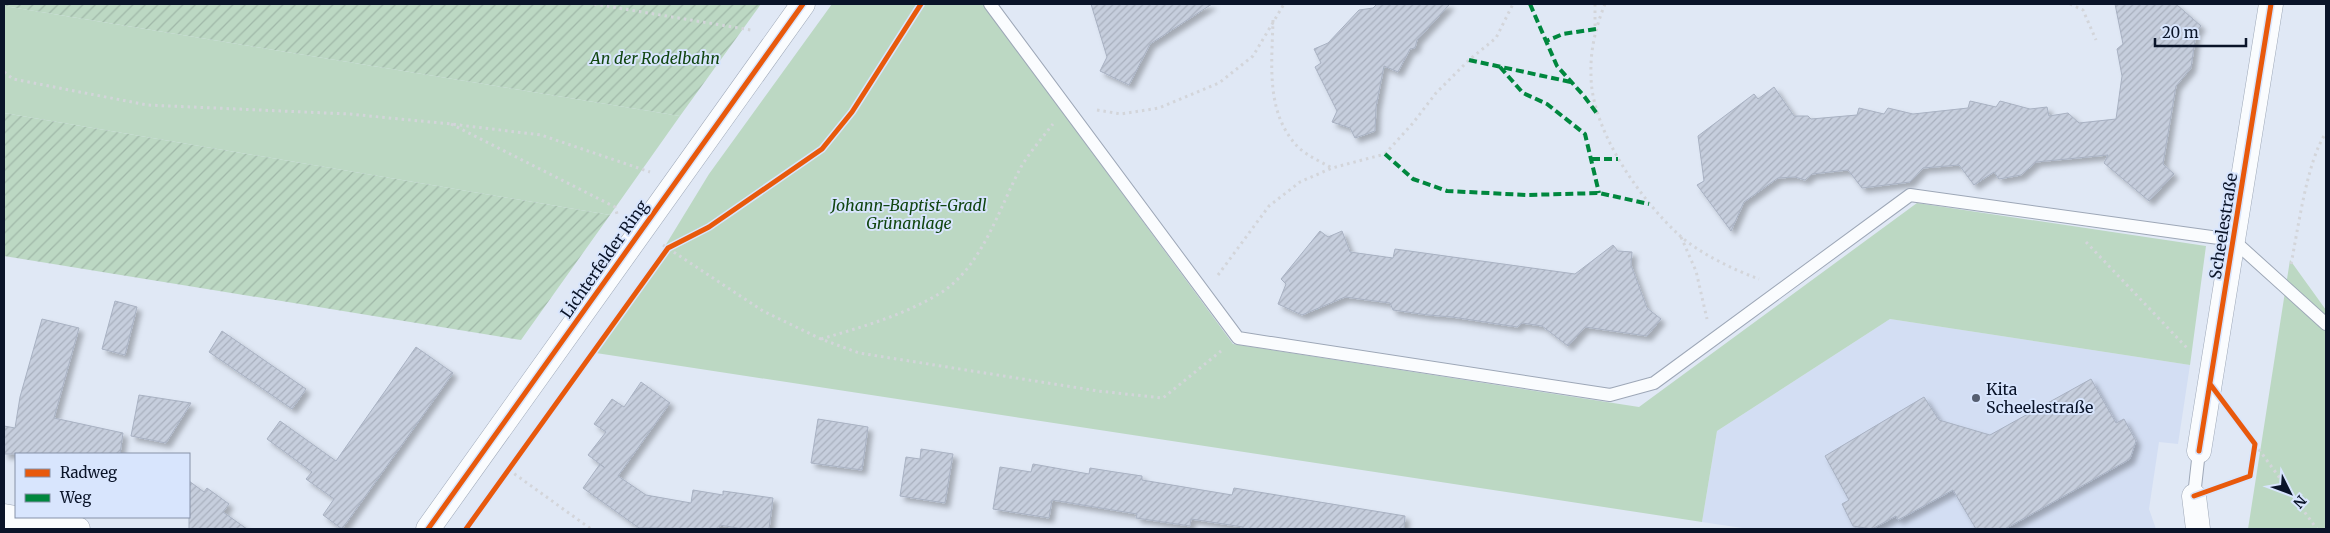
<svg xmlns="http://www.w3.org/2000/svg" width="2330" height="533" font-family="Merriweather,serif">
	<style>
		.built { fill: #d3def3 }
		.park { fill: #bcd8c3 }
		.garden { fill: url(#garden-furrows) }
		.building { fill: url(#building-hatch); stroke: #a8b1c2; filter: url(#shadow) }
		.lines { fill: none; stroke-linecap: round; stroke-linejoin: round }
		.lane-casing { stroke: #9da7b7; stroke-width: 14 }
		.street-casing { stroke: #9da7b7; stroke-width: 25 }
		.path { stroke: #d3d5da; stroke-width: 3; stroke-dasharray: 2.5 4; stroke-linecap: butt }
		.lane { stroke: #fafcfe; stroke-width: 12 }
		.street { stroke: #fafcfe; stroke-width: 24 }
		.quiet { stroke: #00873e; stroke-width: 4; stroke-dasharray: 8 4; stroke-linecap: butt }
		.cycleway-casing { stroke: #d8e5fd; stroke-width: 8 }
		.cycleway { stroke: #e8590c; stroke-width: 5 }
		.poi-dot { fill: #555e70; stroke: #d8e5fd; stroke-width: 2 }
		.labels { text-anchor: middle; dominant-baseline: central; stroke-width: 4; stroke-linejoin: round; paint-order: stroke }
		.park-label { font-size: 16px; font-style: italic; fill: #114610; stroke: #d8e5fd }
		.street-label { font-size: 16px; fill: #0a1429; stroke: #d8e5fd }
		.poi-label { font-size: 16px; fill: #0a1429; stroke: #d8e5fd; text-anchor: start }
	</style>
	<defs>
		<pattern id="garden-furrows" width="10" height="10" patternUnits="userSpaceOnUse" patternTransform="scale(1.25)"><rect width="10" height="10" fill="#bcd8c3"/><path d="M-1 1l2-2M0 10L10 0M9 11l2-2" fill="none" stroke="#a0b8a8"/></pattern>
		<pattern id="building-hatch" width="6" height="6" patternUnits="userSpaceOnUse" patternTransform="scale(1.25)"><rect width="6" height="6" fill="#c6cedd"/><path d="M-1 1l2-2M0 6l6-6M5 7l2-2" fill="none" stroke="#a9b0be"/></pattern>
		<filter id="shadow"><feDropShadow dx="4.5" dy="4.5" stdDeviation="2.5" flood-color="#0004"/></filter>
	</defs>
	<rect width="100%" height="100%" fill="#e0e8f5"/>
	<path class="built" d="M 1890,319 L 2190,365 L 2178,444 L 2159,442 L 2149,509 L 2156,529 L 1749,529 L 1702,522 L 1717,431 Z"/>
	<path class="park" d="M 832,4 L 983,4 L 1233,344 L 1639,407 L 1917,203 L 2206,246 L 2190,365 L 1890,319 L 1717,431 L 1702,522 L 596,353 L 626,310 L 709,174 Z
		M 4,6 L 680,116 L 610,215 L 4,113 Z
		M 2290,260 L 2326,310 L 2326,529 L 2248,529 Z"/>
	<path class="garden" d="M 4,4 L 761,4 L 680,116 L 4,6 Z
		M 4,113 L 610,215 L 521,340 L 4,256 Z"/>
	<path class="building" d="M 1091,4 L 1212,4 L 1150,44 L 1129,85 L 1100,71 L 1107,57 Z
		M 1377,4 L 1450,4 L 1417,40 L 1415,48 L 1410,49 L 1398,72 L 1384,66 L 1376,107 L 1375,131 L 1355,138 L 1350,128 L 1332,122 L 1337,111 L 1315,67 L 1321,63 L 1314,49 L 1328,43 L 1359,10 L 1373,8 Z
		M 2115,4 L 2176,4 L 2201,26 L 2196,33 L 2191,68 L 2176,86 L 2163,164 L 2174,174 L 2149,201 L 2104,163 L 2108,155 L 2036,162 L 2021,175 L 1999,179 L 1994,172 L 1974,185 L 1959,165 L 1923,168 L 1910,182 L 1862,188 L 1848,170 L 1812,174 L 1805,180 L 1795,177 L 1778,178 L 1744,202 L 1731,231 L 1697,185 L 1704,181 L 1698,136 L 1754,94 L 1758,99 L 1774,87 L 1794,116 L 1808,116 L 1811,119 L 1857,115 L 1859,108 L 1884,114 L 1888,108 L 1913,114 L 1968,108 L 1970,101 L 1996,107 L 2000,101 L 2030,109 L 2047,107 L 2049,116 L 2068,113 L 2079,123 L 2116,119 L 2122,76 L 2117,49 L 2123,44 Z
		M 1320,231 L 1328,237 L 1342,231 L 1350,252 L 1393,258 L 1395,249 L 1575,274 L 1613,245 L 1618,251 L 1632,252 L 1631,265 L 1647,308 L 1661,319 L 1647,336 L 1585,327 L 1568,346 L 1542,326 L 1522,323 L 1517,327 L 1452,317 L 1428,315 L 1393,310 L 1390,303 L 1345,297 L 1302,315 L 1278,304 L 1286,284 L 1281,279 Z
		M 115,301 L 137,307 L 125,355 L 102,349 Z
		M 42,319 L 79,328 L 54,418 L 123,433 L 120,454 L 4,454 L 4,426 L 15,428 L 20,397 Z
		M 222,331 L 306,389 L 292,409 L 209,352 Z
		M 416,347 L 453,373 L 342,529 L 323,515 L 334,499 L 306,479 L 312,472 L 267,439 L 280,421 L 336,461 Z
		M 2091,379 L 2116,423 L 2124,419 L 2136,441 L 2130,459 L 2005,529 L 1976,529 L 1953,490 L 1898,520 L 1896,516 L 1872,529 L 1853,526 L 1842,504 L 1849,500 L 1825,456 L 1924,397 L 1939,420 L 1990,435 Z
		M 641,382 L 670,403 L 618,476 L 646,495 L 691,503 L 693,490 L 723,495 L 723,491 L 773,498 L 769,529 L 742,529 L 720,525 L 719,529 L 639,528 L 583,488 L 600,464 L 605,468 L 588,455 L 606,432 L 594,424 L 612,399 L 624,407 Z
		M 139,395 L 191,403 L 166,443 L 131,436 Z
		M 818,419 L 868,427 L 862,470 L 811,463 Z
		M 921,449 L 953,454 L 945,503 L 900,496 L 906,457 L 920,459 Z
		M 1033,464 L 1089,474 L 1090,468 L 1115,472 L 1142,476 L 1142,480 L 1232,495 L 1234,488 L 1405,516 L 1404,529 L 1242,529 L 1243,527 L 1191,519 L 1190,526 L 1136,518 L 1137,514 L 1052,500 L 1049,518 L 993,509 L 1000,467 L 1031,472 Z
		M 189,481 L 204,492 L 207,488 L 229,504 L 223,512 L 247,529 L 189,529 Z"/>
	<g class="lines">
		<defs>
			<path id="lane" d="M 990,4 L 1238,338 L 1610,395 L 1654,383 L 1910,195 L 2233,240 L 2326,324
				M 2194,496 L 2199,451"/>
			<path id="street" d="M 2199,451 L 2271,4
				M 2194,496 L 2198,529
				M 4,516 L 78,529
				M 428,529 L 803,4"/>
		</defs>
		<use href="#lane" class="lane-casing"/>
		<use href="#street" class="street-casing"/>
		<path class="path" d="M 594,4 L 751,30
			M 1595,4 L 1595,26
			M 1605,4 C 1596,26 1590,50 1591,75 C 1591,130 1640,199 1679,235 C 1699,253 1734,270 1759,279
			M 2070,4 L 2083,10 L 2096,40
			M 1273,20 C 1272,64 1265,114 1299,148 C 1308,156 1321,162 1332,168
			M 4,72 L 13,79 L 147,105 L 349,114 L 451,124 L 541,135 L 650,172
			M 1097,110 L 1121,114 L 1159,108 L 1219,83 L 1253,56 L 1284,4
			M 451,124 L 615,207 L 617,214
			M 1681,237 L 1696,271 L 1707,319
			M 2086,242 L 2187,348
			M 663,245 L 763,311 L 821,339 L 859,353 L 1098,391 L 1163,398 L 1221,351
			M 2291,264 C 2298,230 2307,160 2326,133
			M 1218,275 L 1269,206 L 1300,182 L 1332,168 L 1385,154 L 1413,123 L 1436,93 L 1469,60 L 1496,38 L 1513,4
			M 821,339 C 862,327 905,315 942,292 C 983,265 999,208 1021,167 C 1030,152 1042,138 1053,124
			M 2255,444 L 2317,529
			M 509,470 L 591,529"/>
		<use href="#lane" class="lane"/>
		<use href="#street" class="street"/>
		<path class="quiet" d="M 1530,4 L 1546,41
			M 1596,29 L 1563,34 L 1546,41 L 1557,66 L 1584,96 L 1598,115
			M 1469,60 L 1571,82
			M 1500,67 L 1523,93 L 1547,104 L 1585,134 L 1599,193
			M 1385,154 L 1413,179 L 1447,191 L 1527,195 L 1599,193 L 1649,204
			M 1592,159 L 1618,159"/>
		<defs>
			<path id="cycleway" d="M 2199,451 L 2271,4
				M 2194,496 L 2250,476 L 2255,444 L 2210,384
				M 428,529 L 803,4
				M 466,529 L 668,248 L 709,227 L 822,149 L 852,112 L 921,4"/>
		</defs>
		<use href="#cycleway" class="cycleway-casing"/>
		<use href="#cycleway" class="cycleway"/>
	</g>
	<circle class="poi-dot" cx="1976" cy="398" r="5"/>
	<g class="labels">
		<g class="park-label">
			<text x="655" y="58">An der Rodelbahn</text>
			<text x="909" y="205">Johann-Baptist-Gradl<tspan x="909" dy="18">Grünanlage</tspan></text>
		</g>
		<g class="street-label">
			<text transform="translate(2223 226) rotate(-81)">Scheelestraße</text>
			<text transform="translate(604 259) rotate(-55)">Lichterfelder Ring</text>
		</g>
		<g class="poi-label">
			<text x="1986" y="389">Kita<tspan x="1986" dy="18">Scheelestraße</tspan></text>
		</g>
	</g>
	<rect width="2330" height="533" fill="none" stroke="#0a1429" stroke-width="10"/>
	<rect x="15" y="453" width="175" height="65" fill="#d8e5fd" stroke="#8691a8"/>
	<rect x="25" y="469" width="25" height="8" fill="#e8590c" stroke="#8691a8"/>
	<text x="60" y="478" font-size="15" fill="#0a1429">Radweg</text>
	<rect x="25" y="494" width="25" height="8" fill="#00873e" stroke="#8691a8"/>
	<text x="60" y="503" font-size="15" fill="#0a1429">Weg</text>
	<g transform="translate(2290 493) rotate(132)" stroke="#d8e5fd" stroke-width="4" paint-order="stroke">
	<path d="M0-4L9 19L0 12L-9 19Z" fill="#0a1429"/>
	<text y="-8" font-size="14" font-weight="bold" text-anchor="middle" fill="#0a1429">N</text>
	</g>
	<path d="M2155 38v8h91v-8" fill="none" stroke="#0a1429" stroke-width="2.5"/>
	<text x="2162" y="38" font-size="15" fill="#0a1429" stroke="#d8e5fd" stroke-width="4" paint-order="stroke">20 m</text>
</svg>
